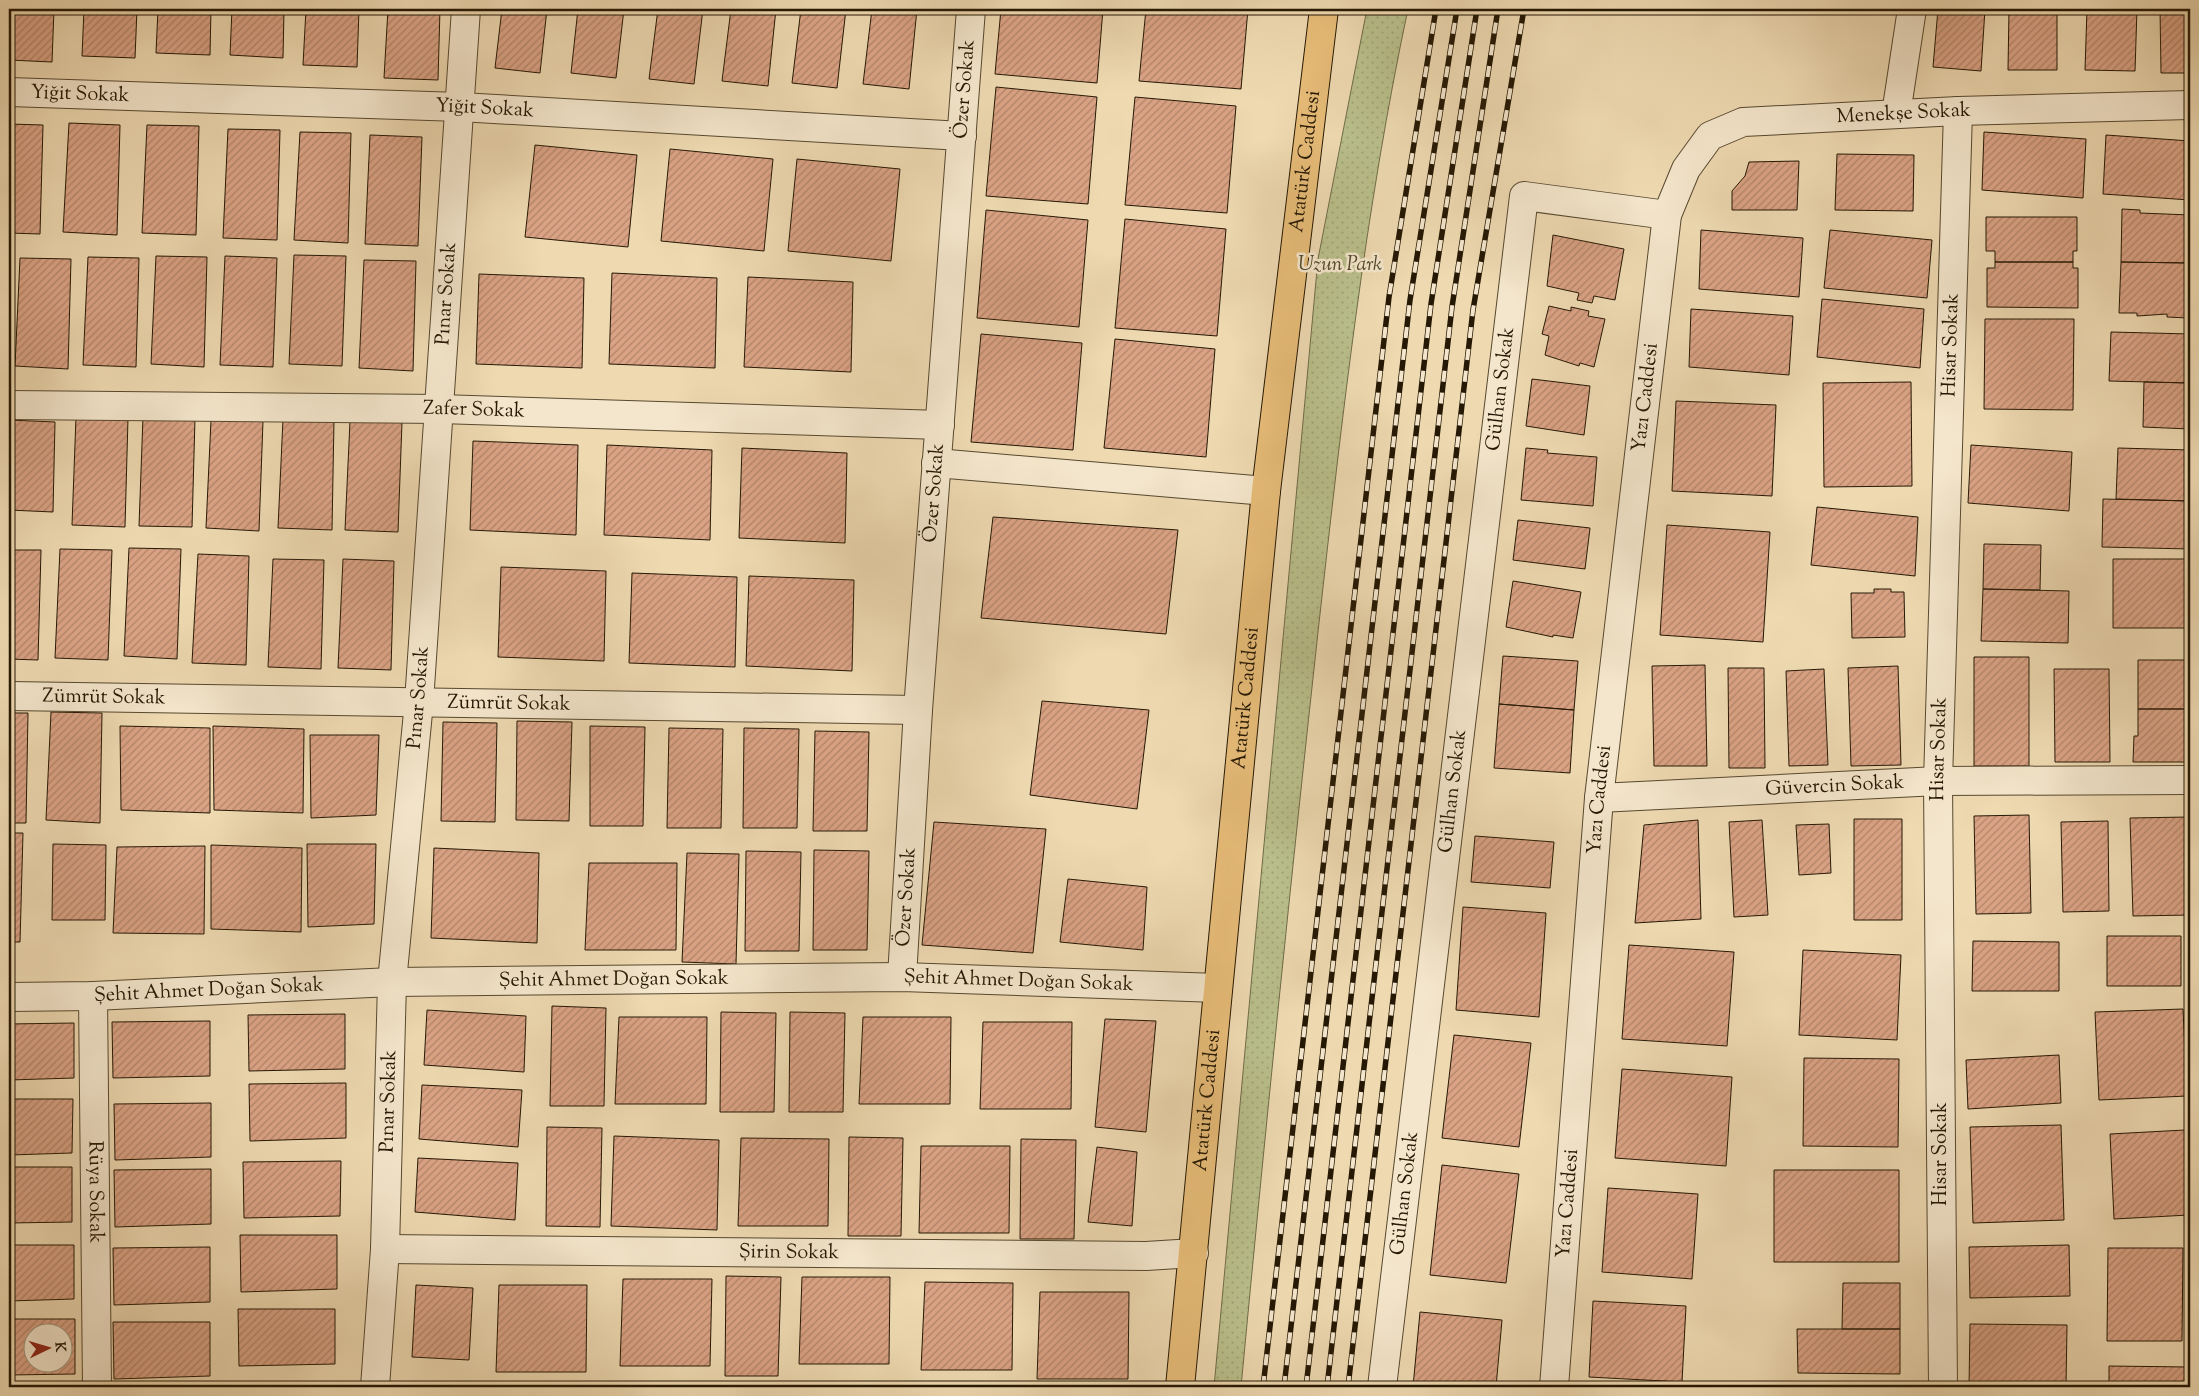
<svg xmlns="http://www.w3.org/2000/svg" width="2199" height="1396" font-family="'Sorts Mill Goudy',serif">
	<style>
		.park { fill: url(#park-dots); stroke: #6f6c48 }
		.building { fill: url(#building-hatch); stroke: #251804; fill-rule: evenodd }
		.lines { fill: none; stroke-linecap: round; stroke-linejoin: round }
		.street-casing { stroke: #57482f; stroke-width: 30 }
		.primary-casing { stroke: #251804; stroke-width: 30 }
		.street { stroke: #f4e6cc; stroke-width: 28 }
		.primary { stroke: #e7bc78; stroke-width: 28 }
		.rail-casing { stroke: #251804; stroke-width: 5.5 }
		.rail { stroke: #f4e6cc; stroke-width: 4; stroke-dasharray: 11; stroke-linecap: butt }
		.labels { text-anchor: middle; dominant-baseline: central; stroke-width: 5; stroke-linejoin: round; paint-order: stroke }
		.street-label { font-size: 20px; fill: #251804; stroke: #f4e6cc }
		.park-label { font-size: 20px; font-style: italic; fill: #514a2c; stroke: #f4e6cc }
	</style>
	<defs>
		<pattern id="park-dots" width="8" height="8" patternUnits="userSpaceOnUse" patternTransform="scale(1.25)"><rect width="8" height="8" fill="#b9bf8b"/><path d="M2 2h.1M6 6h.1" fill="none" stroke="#9fa376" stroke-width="1.8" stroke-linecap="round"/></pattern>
		<pattern id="building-hatch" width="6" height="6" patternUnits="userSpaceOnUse" patternTransform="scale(1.25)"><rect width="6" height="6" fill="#dba385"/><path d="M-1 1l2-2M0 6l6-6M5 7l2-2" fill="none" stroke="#b1846b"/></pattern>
	</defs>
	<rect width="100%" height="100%" fill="#eed9b1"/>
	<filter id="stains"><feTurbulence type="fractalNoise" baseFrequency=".004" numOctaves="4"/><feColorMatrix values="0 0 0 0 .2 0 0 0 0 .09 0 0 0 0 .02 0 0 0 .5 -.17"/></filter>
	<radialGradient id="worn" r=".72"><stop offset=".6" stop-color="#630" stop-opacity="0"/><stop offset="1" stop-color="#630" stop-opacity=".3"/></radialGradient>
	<path class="park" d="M 1367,9 L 1408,9 C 1365,211 1342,418 1319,623 C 1291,878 1265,1132 1241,1387 L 1214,1387 L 1318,259 Z"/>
	<path class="building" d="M 9,9 L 54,9 L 52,62 L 9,60 Z
		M 84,9 L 137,9 L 135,58 L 82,56 Z
		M 158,9 L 211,9 L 210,55 L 156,53 Z
		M 232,9 L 284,9 L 283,58 L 230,55 Z
		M 306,9 L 359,9 L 357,67 L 303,65 Z
		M 388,9 L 440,9 L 438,80 L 384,78 Z
		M 502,9 L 547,9 L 540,73 L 495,68 Z
		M 578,9 L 624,9 L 616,78 L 571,73 Z
		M 658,9 L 703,9 L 694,84 L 649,79 Z
		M 731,9 L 776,9 L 768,86 L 722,81 Z
		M 801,9 L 846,9 L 837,88 L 792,83 Z
		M 872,9 L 917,9 L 909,89 L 863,84 Z
		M 1001,9 L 1103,9 L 1097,83 L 995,74 Z
		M 1146,9 L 1248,9 L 1241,89 L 1139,81 Z
		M 1938,9 L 1985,9 L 1981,71 L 1933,67 Z
		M 2009,9 L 2057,9 L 2057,70 L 2008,70 Z
		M 2087,9 L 2137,9 L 2135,71 L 2085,70 Z
		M 2160,9 L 2190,9 L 2190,73 L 2161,73 Z
		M 996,87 L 1097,97 L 1088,204 L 986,196 Z
		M 1135,97 L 1236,106 L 1227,213 L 1125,205 Z
		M 69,123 L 120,125 L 117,235 L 63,232 Z
		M 9,124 L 43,125 L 40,234 L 9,233 Z
		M 147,125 L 199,126 L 196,235 L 142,233 Z
		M 228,129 L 280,130 L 277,240 L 223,238 Z
		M 300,132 L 351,133 L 348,243 L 294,240 Z
		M 1984,132 L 2086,139 L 2083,198 L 1982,190 Z
		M 370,135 L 422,137 L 418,246 L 365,244 Z
		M 2106,135 L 2190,141 L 2190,200 L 2103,194 Z
		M 535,145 L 637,155 L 628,247 L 525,237 Z
		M 670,149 L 773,159 L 764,251 L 661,241 Z
		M 1837,154 L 1914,155 L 1913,211 L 1835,210 Z
		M 797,159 L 900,169 L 891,261 L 788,251 Z
		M 1799,161 L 1797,210 L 1732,210 L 1732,191 L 1745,176 L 1749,162 Z
		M 2122,209 L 2140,210 L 2140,213 L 2190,215 L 2190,263 L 2121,262 Z
		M 986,210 L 1088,220 L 1079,327 L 977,318 Z
		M 1986,217 L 2077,217 L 2077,251 L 2073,251 L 2073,262 L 1995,262 L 1995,251 L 1986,251 Z
		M 1125,219 L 1226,229 L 1217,336 L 1115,328 Z
		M 1701,230 L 1803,238 L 1799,297 L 1699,289 Z
		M 1830,230 L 1932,240 L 1927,298 L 1824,288 Z
		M 1553,235 L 1624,249 L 1615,300 L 1594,296 L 1592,303 L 1577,300 L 1579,293 L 1547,286 Z
		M 294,255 L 346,256 L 342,366 L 289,364 Z
		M 156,256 L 207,257 L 204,367 L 151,364 Z
		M 225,256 L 277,258 L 273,367 L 220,365 Z
		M 88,257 L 139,258 L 136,367 L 83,365 Z
		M 20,258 L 71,259 L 68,369 L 15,366 Z
		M 364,260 L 416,261 L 413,371 L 359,368 Z
		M 1995,262 L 2073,262 L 2073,268 L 2078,268 L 2078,308 L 1987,307 L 1987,268 L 1995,268 Z
		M 2121,262 L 2190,263 L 2190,314 L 2187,314 L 2187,318 L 2167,317 L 2167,314 L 2137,316 L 2137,313 L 2119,313 Z
		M 612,273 L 717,278 L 715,368 L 609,364 Z
		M 479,274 L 584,278 L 582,368 L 476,364 Z
		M 748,277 L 853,282 L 851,372 L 744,367 Z
		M 1822,299 L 1924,309 L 1920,368 L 1817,357 Z
		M 1549,306 L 1571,311 L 1571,307 L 1589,311 L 1588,316 L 1605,319 L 1594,367 L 1580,363 L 1579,366 L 1545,355 L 1549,336 L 1542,334 Z
		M 1691,309 L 1793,316 L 1789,375 L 1689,367 Z
		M 1985,319 L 2074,319 L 2073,410 L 1984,409 Z
		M 2111,332 L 2190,334 L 2190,383 L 2109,381 Z
		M 981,334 L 1082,343 L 1073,450 L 971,442 Z
		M 1115,339 L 1215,349 L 1206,457 L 1104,448 Z
		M 1532,379 L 1590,386 L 1584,435 L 1526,426 Z
		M 1911,382 L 1912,486 L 1824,487 L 1823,383 Z
		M 2144,382 L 2190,383 L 2190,429 L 2143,427 Z
		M 1676,401 L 1776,405 L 1772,496 L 1672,491 Z
		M 76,417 L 128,418 L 125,527 L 72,525 Z
		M 143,417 L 195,418 L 192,527 L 139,526 Z
		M 283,419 L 334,420 L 332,530 L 278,528 Z
		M 9,420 L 55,422 L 53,512 L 9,510 Z
		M 211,420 L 263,421 L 259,531 L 206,528 Z
		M 350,421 L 402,422 L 398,532 L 345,530 Z
		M 473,441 L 578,445 L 576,535 L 470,530 Z
		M 607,445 L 712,450 L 710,540 L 604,535 Z
		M 1971,445 L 2072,452 L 2069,511 L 1968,503 Z
		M 742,448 L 847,453 L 845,543 L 739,538 Z
		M 1526,448 L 1548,450 L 1547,453 L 1597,457 L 1593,506 L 1521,500 Z
		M 2118,448 L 2190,450 L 2190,501 L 2116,499 Z
		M 2103,499 L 2190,501 L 2190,549 L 2102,547 Z
		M 1817,507 L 1918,517 L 1915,576 L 1811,565 Z
		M 993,517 L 1178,530 L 1166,634 L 981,618 Z
		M 1518,520 L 1590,528 L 1585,569 L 1513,560 Z
		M 1667,525 L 1770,532 L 1763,642 L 1660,635 Z
		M 1984,544 L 2041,545 L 2040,590 L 1983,589 Z
		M 129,548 L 181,549 L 177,659 L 124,656 Z
		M 60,549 L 112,550 L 108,660 L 55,658 Z
		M 9,550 L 41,550 L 38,660 L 9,659 Z
		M 198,554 L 249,556 L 246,665 L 192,663 Z
		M 273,559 L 324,560 L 321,669 L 268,667 Z
		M 343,559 L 394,561 L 391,670 L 338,668 Z
		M 2113,559 L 2190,559 L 2190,628 L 2113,628 Z
		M 501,567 L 606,571 L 604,661 L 498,657 Z
		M 632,573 L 737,577 L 735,667 L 629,663 Z
		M 749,576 L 854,580 L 852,671 L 746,666 Z
		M 1513,581 L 1581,592 L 1573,638 L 1553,635 L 1553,637 L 1506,627 Z
		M 1874,589 L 1891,589 L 1891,592 L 1904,592 L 1905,637 L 1852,638 L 1851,593 L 1874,593 Z
		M 1983,589 L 2069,591 L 2068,643 L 1981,641 Z
		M 1503,656 L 1578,661 L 1574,710 L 1499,704 Z
		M 1974,657 L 2029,657 L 2029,766 L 1974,766 Z
		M 2138,660 L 2190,660 L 2190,709 L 2138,709 Z
		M 1705,665 L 1707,766 L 1654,766 L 1652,666 Z
		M 1898,666 L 1901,765 L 1851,766 L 1848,668 Z
		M 1728,668 L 1764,668 L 1765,768 L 1729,768 Z
		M 1824,669 L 1828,765 L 1789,766 L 1786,671 Z
		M 2054,669 L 2109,669 L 2110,762 L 2055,762 Z
		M 1042,701 L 1149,710 L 1137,809 L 1030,795 Z
		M 1499,704 L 1574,710 L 1570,773 L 1494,768 Z
		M 2138,709 L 2190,709 L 2190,762 L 2133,762 L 2134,736 L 2138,736 Z
		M 51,712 L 102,713 L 100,823 L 46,820 Z
		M 9,713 L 28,713 L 26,823 L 9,823 Z
		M 517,721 L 572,722 L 569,821 L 516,820 Z
		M 443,722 L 497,723 L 495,822 L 441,821 Z
		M 120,726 L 210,728 L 210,813 L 121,810 Z
		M 213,726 L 304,729 L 303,813 L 214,810 Z
		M 590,726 L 645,727 L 643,826 L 590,826 Z
		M 669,728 L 723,729 L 721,828 L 667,828 Z
		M 744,728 L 799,729 L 797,828 L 743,828 Z
		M 815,731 L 869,732 L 867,831 L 813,831 Z
		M 310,735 L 379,735 L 376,815 L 311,818 Z
		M 2029,815 L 2031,913 L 1976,914 L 1974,816 Z
		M 2188,817 L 2190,915 L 2133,916 L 2130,818 Z
		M 1854,819 L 1902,819 L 1902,920 L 1854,920 Z
		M 1698,820 L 1701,919 L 1635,923 L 1644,825 Z
		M 1762,820 L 1768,915 L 1734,917 L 1729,822 Z
		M 2108,821 L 2109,911 L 2063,912 L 2061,822 Z
		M 934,822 L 1046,829 L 1033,953 L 922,945 Z
		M 1829,824 L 1831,873 L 1799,875 L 1796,825 Z
		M 9,833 L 23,833 L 20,942 L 9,942 Z
		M 1475,836 L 1554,842 L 1550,888 L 1471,882 Z
		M 53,844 L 106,845 L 105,920 L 52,920 Z
		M 307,844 L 376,844 L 374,924 L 308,927 Z
		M 211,845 L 302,848 L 301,932 L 211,929 Z
		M 205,846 L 204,934 L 113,933 L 117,847 Z
		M 434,848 L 539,853 L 537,943 L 431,938 Z
		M 814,850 L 869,851 L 867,950 L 813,950 Z
		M 746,851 L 801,852 L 799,951 L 745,951 Z
		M 687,853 L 739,854 L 736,964 L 682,962 Z
		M 589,863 L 677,863 L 676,950 L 585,950 Z
		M 1068,879 L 1147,887 L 1143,950 L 1060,942 Z
		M 1463,907 L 1546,913 L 1539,1017 L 1456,1010 Z
		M 2107,936 L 2181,936 L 2181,986 L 2107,986 Z
		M 1973,941 L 2059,942 L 2059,991 L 1972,991 Z
		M 1629,945 L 1734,952 L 1727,1046 L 1622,1039 Z
		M 1803,950 L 1901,955 L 1897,1040 L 1799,1035 Z
		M 552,1006 L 606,1008 L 604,1106 L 550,1106 Z
		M 2183,1009 L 2187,1096 L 2099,1100 L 2095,1012 Z
		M 427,1010 L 526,1016 L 524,1072 L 424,1065 Z
		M 721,1012 L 776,1013 L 774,1112 L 720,1112 Z
		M 790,1012 L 845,1013 L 843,1112 L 789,1112 Z
		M 345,1014 L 345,1069 L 249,1071 L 248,1015 Z
		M 619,1017 L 707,1017 L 706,1104 L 615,1104 Z
		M 863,1017 L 951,1017 L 950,1104 L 859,1104 Z
		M 1105,1019 L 1156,1021 L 1146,1132 L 1095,1127 Z
		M 210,1021 L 210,1076 L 113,1078 L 112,1022 Z
		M 983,1022 L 1072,1022 L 1071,1109 L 980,1109 Z
		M 74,1023 L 74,1078 L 9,1080 L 9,1024 Z
		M 1454,1035 L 1531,1043 L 1519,1147 L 1442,1138 Z
		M 2059,1055 L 2061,1103 L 1968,1109 L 1966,1060 Z
		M 1804,1058 L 1899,1059 L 1898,1147 L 1803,1146 Z
		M 1622,1069 L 1732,1077 L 1726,1166 L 1615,1158 Z
		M 346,1083 L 346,1138 L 250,1141 L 249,1084 Z
		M 422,1085 L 522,1090 L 518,1147 L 419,1139 Z
		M 9,1099 L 73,1099 L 72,1153 L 9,1155 Z
		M 211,1103 L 211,1157 L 115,1160 L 114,1104 Z
		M 2061,1125 L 2064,1220 L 1973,1223 L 1970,1127 Z
		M 547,1127 L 602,1128 L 600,1227 L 546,1226 Z
		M 2185,1130 L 2189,1215 L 2114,1219 L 2110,1134 Z
		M 614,1136 L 719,1140 L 717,1230 L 611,1226 Z
		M 849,1137 L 903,1138 L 901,1236 L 848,1236 Z
		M 741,1138 L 829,1139 L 828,1226 L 738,1226 Z
		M 1021,1139 L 1076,1140 L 1074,1239 L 1020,1239 Z
		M 921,1146 L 1010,1146 L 1009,1233 L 919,1233 Z
		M 1097,1147 L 1137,1152 L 1132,1226 L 1088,1222 Z
		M 418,1158 L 518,1163 L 515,1220 L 415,1212 Z
		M 341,1161 L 340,1216 L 244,1218 L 243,1162 Z
		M 1442,1165 L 1519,1174 L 1506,1283 L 1430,1275 Z
		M 9,1167 L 72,1167 L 72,1222 L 9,1223 Z
		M 211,1169 L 211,1224 L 115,1227 L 114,1170 Z
		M 1774,1170 L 1899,1170 L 1899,1262 L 1774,1262 Z
		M 1608,1188 L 1698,1194 L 1692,1279 L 1602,1272 Z
		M 240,1235 L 337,1235 L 337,1289 L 241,1292 Z
		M 9,1245 L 74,1245 L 74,1299 L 9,1301 Z
		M 2069,1245 L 2070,1296 L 1970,1298 L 1969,1247 Z
		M 210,1247 L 210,1302 L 114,1305 L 113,1248 Z
		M 2108,1248 L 2183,1248 L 2182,1341 L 2107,1341 Z
		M 726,1276 L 781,1277 L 778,1376 L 725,1376 Z
		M 802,1277 L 890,1277 L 889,1364 L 799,1364 Z
		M 623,1279 L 712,1279 L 710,1366 L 620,1366 Z
		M 925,1282 L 1013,1283 L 1012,1370 L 921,1370 Z
		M 1843,1283 L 1900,1283 L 1900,1329 L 1842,1329 Z
		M 416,1285 L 473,1288 L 469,1360 L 412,1357 Z
		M 499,1285 L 587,1285 L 586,1372 L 496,1372 Z
		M 1040,1292 L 1129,1292 L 1128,1379 L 1037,1379 Z
		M 1593,1301 L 1686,1306 L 1682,1382 L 1589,1377 Z
		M 238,1309 L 335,1309 L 335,1364 L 239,1366 Z
		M 1420,1312 L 1502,1320 L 1496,1387 L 1413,1387 Z
		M 9,1319 L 75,1319 L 75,1374 L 9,1375 ZM 32,1334 L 62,1334 L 62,1364 L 32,1364 Z
		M 113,1322 L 210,1322 L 210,1376 L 114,1379 Z
		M 1970,1324 L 2067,1325 L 2066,1387 L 1969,1387 Z
		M 1797,1329 L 1900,1329 L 1900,1374 L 1798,1373 Z
		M 2109,1366 L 2188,1367 L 2187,1387 L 2109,1387 Z"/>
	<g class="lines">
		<defs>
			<g id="street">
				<path id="s1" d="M 9,92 L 460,107 L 962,136"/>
				<path d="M 1896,114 L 1912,9"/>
				<path id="s2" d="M 9,405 L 440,409 L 940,425"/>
				<path d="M 936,463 L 1266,491"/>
				<path id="s3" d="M 9,696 L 918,710"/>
				<path id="s4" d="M 1599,798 L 1938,781 L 2190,780"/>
				<path id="s5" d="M 902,977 L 918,710 L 971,9"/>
				<path id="s6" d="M 93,996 L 97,1387"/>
				<path id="s7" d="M 9,997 L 93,996 L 392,982 L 902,977 L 1218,988"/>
				<path id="s8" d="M 385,1249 L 1146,1256 L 1194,1253"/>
				<path id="s9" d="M 375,1387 L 385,1249 L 392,982 L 419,702 L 466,9"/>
				<path id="s10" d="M 1382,1387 L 1524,196 L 1667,215"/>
				<path id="s11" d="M 1554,1387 L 1599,798 L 1667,215 L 1686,169 L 1710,136 L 1743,122 L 1958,111 L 2190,105"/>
				<path id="s12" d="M 1943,1387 L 1938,781 L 1958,111"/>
			</g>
			<g id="primary">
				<path id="s13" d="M 1180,1387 L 1266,491 L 1324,9"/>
			</g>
		</defs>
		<use href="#street" class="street-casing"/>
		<use href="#primary" class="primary-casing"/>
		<use href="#street" class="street"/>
		<use href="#primary" class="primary"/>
		<defs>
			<path id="rail" d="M 1263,1387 L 1389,297 L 1436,9
				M 1284,1387 L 1410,300 L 1457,9
				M 1306,1387 L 1431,304 L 1477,9
				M 1327,1387 L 1452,307 L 1498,9
				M 1348,1387 L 1473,310 L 1524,9"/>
		</defs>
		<use href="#rail" class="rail-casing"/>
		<use href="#rail" class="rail"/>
	</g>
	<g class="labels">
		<g class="street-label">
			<text stroke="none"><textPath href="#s5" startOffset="890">Özer Sokak</textPath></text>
			<text stroke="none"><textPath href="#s1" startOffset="71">Yiğit Sokak</textPath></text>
			<text stroke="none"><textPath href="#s1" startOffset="476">Yiğit Sokak</textPath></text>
			<text stroke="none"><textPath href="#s11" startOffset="1465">Menekşe Sokak</textPath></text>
			<text stroke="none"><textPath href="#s13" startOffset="1232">Atatürk Caddesi</textPath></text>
			<text stroke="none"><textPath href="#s9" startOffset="1096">Pınar Sokak</textPath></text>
			<text stroke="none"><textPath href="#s12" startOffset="1042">Hisar Sokak</textPath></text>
			<text stroke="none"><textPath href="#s10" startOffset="1005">Gülhan Sokak</textPath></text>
			<text stroke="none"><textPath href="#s11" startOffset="994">Yazı Caddesi</textPath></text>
			<text stroke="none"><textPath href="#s2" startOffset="465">Zafer Sokak</textPath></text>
			<text stroke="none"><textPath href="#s5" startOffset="485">Özer Sokak</textPath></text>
			<text stroke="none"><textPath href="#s3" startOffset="95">Zümrüt Sokak</textPath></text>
			<text stroke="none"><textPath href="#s13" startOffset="692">Atatürk Caddesi</textPath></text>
			<text stroke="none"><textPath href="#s9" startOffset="691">Pınar Sokak</textPath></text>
			<text stroke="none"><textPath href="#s3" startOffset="500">Zümrüt Sokak</textPath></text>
			<text stroke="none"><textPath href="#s12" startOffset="638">Hisar Sokak</textPath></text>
			<text stroke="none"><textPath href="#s4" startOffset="236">Güvercin Sokak</textPath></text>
			<text stroke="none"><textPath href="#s10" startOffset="600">Gülhan Sokak</textPath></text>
			<text stroke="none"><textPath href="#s11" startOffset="589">Yazı Caddesi</textPath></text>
			<text stroke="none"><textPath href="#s5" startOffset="80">Özer Sokak</textPath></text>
			<text stroke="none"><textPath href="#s7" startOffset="605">Şehit Ahmet Doğan Sokak</textPath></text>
			<text stroke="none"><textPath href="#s7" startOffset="1010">Şehit Ahmet Doğan Sokak</textPath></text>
			<text stroke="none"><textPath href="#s7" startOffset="200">Şehit Ahmet Doğan Sokak</textPath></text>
			<text stroke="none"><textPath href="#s13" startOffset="288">Atatürk Caddesi</textPath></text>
			<text stroke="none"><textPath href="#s9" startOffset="286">Pınar Sokak</textPath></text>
			<text transform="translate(1941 1154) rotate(-90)">Hisar Sokak</text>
			<text stroke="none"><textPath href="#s6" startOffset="196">Rüya Sokak</textPath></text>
			<text stroke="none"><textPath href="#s10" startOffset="195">Gülhan Sokak</textPath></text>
			<text stroke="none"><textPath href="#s11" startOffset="184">Yazı Caddesi</textPath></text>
			<text stroke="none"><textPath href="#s8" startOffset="404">Şirin Sokak</textPath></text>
		</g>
		<g class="park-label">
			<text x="1340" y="265">Uzun Park</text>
		</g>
	</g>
	<rect width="2199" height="1396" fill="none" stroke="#eed9b1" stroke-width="30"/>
	<rect x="10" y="10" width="2179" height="1376" fill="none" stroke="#251804" stroke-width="2.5"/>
	<rect x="15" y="15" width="2169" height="1366" fill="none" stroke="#251804"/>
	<g transform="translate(48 1348) rotate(85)"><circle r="24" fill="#f4e6cc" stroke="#a1947c"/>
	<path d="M0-4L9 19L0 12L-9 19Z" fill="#8f2418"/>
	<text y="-8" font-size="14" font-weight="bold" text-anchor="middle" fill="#251804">K</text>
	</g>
	<rect width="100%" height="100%" filter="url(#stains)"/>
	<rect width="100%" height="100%" fill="url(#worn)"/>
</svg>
